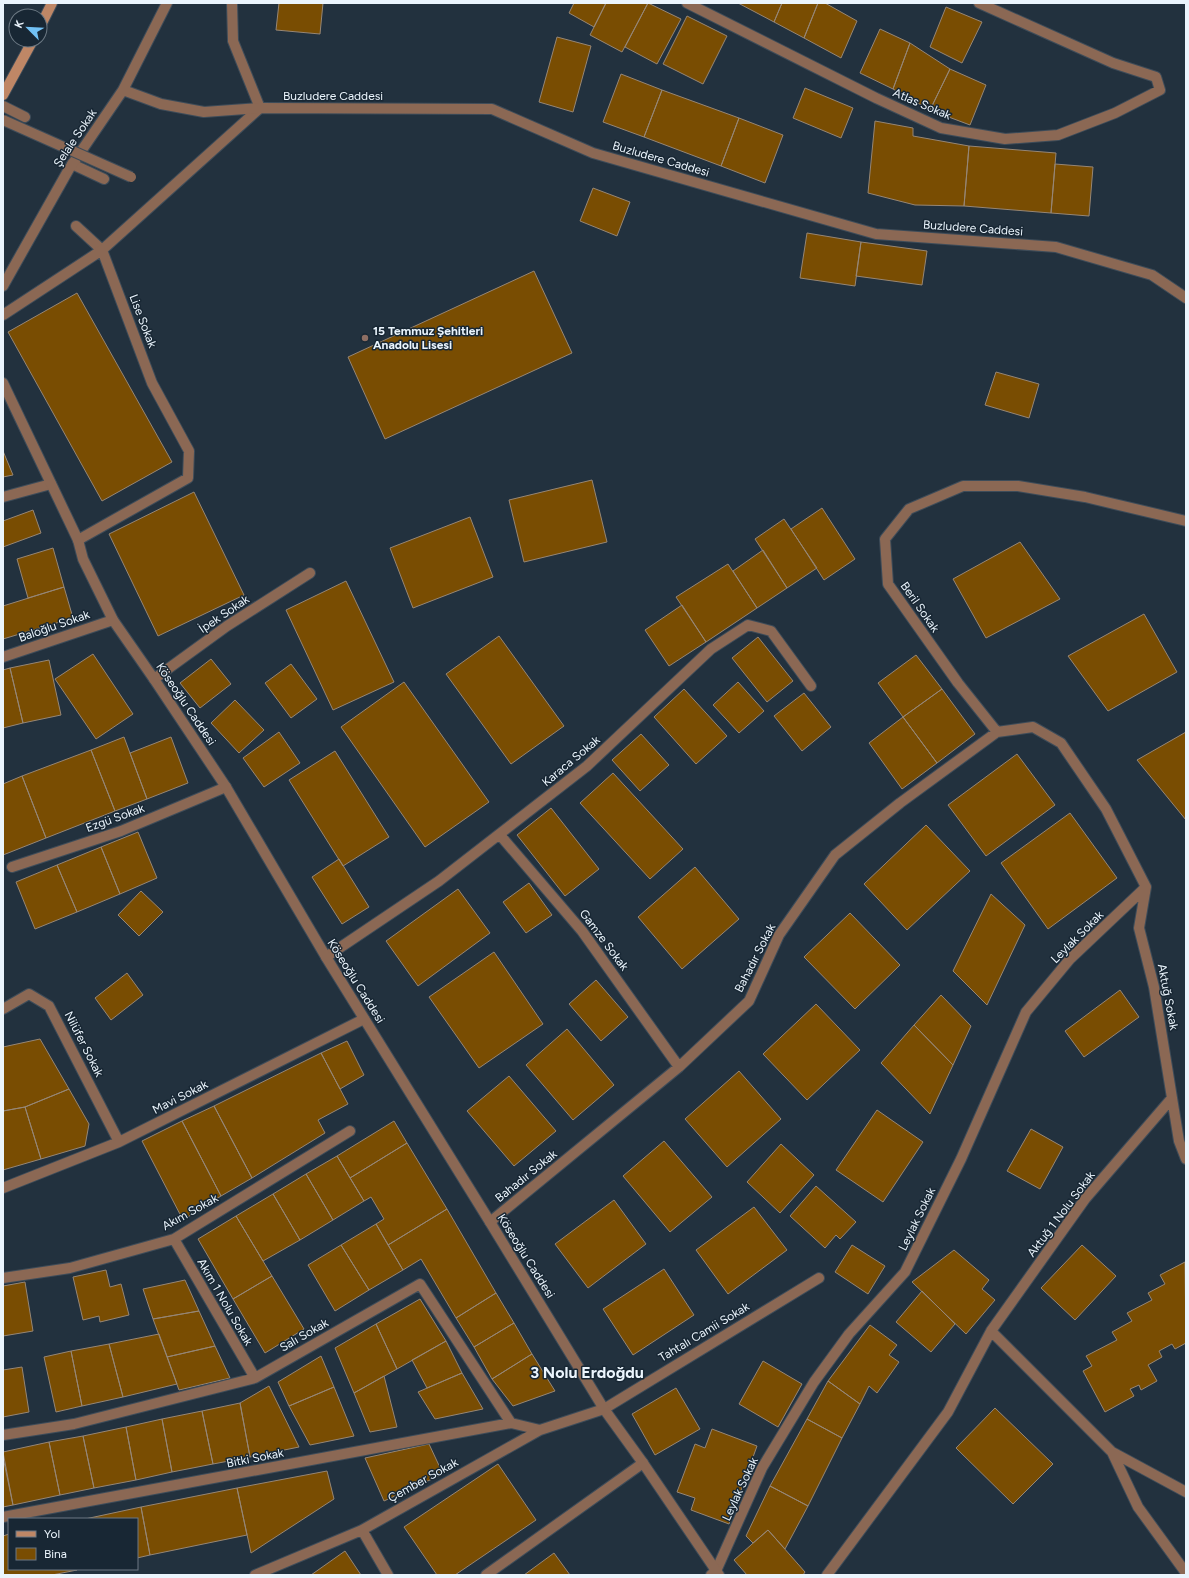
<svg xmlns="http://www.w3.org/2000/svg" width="1189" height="1578" font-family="Figtree,sans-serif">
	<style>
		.building { fill: #794d02; stroke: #968675 }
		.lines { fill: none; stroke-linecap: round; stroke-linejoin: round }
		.pedestrian-casing { stroke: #3e4c59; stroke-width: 12 }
		.minor-casing { stroke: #3e4c59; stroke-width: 12 }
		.tertiary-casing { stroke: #3e4c59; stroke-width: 12 }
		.secondary-casing { stroke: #3e4c59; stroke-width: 12 }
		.pedestrian { stroke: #8b6854; stroke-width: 10 }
		.minor { stroke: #8b6854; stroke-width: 10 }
		.tertiary { stroke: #8b6854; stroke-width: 10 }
		.secondary { stroke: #bf8766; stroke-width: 10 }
		.pedestrian-bridge-casing { stroke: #3e4c59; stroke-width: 12; stroke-linecap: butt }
		.pedestrian-bridge { stroke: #8b6854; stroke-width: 10 }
		.education-dot { fill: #8d6e63; stroke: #182734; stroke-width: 1.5 }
		.labels { text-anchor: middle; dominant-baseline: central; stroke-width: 3; stroke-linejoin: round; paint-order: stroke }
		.street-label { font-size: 12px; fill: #ebf5fd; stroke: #182734 }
		.poi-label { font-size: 12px; font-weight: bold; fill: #ebf5fd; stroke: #182734; text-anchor: start }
		.district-label { font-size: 16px; font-weight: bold; fill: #ebf5fd; stroke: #182734 }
	</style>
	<rect width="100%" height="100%" fill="#22313e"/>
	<path class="building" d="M 279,3 L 323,3 L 320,34 L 276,30 Z
		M 574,3 L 606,3 L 594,27 L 569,13 Z
		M 606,3 L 648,3 L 622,52 L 590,35 Z
		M 648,3 L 681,19 L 657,64 L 625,47 Z
		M 738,3 L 782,3 L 774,22 Z
		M 782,3 L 818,3 L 804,38 L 774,22 Z
		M 818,3 L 825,3 L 857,21 L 841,58 L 804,38 Z
		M 946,7 L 982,22 L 962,63 L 930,47 Z
		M 687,16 L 727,36 L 703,84 L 663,64 Z
		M 880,29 L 910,43 L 893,89 L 860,73 Z
		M 557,37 L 591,46 L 573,112 L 539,102 Z
		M 910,43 L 950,69 L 930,110 L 893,89 Z
		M 950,69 L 986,85 L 970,125 L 930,110 Z
		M 621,74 L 662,90 L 644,137 L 603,122 Z
		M 805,88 L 853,108 L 841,138 L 793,118 Z
		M 662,90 L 739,118 L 721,166 L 644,137 Z
		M 739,118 L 783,135 L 765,183 L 721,166 Z
		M 875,121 L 913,128 L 913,136 L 969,146 L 964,206 L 915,205 L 868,193 Z
		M 969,146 L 1056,153 L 1051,213 L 964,206 Z
		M 1055,164 L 1093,167 L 1089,216 L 1051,213 Z
		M 593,188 L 630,202 L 617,236 L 580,221 Z
		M 807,233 L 861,242 L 855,286 L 800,278 Z
		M 861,242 L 927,251 L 922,285 L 856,276 Z
		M 534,271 L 572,353 L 385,439 L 348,357 Z
		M 77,293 L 172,462 L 102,501 L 8,332 Z
		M 996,372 L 1039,384 L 1029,418 L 985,405 Z
		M 3,451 L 13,475 L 3,477 Z
		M 592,480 L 607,542 L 524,562 L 509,500 Z
		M 194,492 L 244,595 L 158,636 L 109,534 Z
		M 822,508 L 855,559 L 824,580 L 791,529 Z
		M 33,510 L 41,533 L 3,547 L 3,521 Z
		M 470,517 L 493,577 L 413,608 L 390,548 Z
		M 784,519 L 817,568 L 787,588 L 755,539 Z
		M 1020,542 L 1060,599 L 986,638 L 953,579 Z
		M 53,548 L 64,587 L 28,598 L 17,559 Z
		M 763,550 L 787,588 L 757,608 L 733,571 Z
		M 728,564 L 757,608 L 706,642 L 676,597 Z
		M 346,581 L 394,682 L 333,710 L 286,610 Z
		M 64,587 L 73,618 L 3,639 L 3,606 Z
		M 682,605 L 706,642 L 669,666 L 645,630 Z
		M 1144,614 L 1177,672 L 1108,711 L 1068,656 Z
		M 499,636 L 564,726 L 511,764 L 446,674 Z
		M 758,637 L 793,681 L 767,702 L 732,658 Z
		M 93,654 L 133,714 L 96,739 L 55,679 Z
		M 916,655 L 942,689 L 903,717 L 878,683 Z
		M 211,659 L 231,684 L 200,708 L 180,683 Z
		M 49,660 L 61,715 L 23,723 L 10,668 Z
		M 291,664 L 317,699 L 291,718 L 265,683 Z
		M 10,668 L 23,723 L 3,728 L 3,670 Z
		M 404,682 L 489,802 L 425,847 L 341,727 Z
		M 738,682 L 764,711 L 739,733 L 713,705 Z
		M 684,689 L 727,736 L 696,764 L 654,717 Z
		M 942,689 L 975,734 L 937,763 L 903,717 Z
		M 804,693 L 831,727 L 802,751 L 774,716 Z
		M 235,700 L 264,730 L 239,753 L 211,723 Z
		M 903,717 L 937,763 L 902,789 L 869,743 Z
		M 279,732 L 300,763 L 264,787 L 243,758 Z
		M 1186,732 L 1186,820 L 1137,760 Z
		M 641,734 L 669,765 L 640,791 L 612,760 Z
		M 124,737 L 147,799 L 115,811 L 91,750 Z
		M 171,737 L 188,783 L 147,799 L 130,753 Z
		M 91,750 L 115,811 L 46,838 L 22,776 Z
		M 335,751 L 389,837 L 343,866 L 289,780 Z
		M 1017,754 L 1055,805 L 986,856 L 948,805 Z
		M 613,773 L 683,849 L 650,879 L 580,803 Z
		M 22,776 L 46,838 L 3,855 L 3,784 Z
		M 551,808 L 599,869 L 565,896 L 517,835 Z
		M 1070,813 L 1117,878 L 1048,929 L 1001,863 Z
		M 926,825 L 970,871 L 907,930 L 864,884 Z
		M 138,832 L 157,878 L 120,894 L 101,847 Z
		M 101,847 L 120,894 L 77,912 L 57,865 Z
		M 339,859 L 369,907 L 342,924 L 312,877 Z
		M 57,865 L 77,912 L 35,929 L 16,882 Z
		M 695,867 L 739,919 L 682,969 L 638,917 Z
		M 529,883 L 552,915 L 526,933 L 503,902 Z
		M 458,889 L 490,933 L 418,986 L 386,941 Z
		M 141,891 L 163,912 L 139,936 L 118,915 Z
		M 991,894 L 1025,925 L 987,1005 L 953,971 Z
		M 850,913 L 900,965 L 855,1009 L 804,957 Z
		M 494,952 L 543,1024 L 479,1068 L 429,997 Z
		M 127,973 L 143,995 L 111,1020 L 95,998 Z
		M 596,980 L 628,1017 L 601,1041 L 569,1004 Z
		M 1120,990 L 1139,1017 L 1084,1057 L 1065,1031 Z
		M 941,995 L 971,1026 L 953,1065 L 914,1025 Z
		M 816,1004 L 860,1050 L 807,1100 L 763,1054 Z
		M 914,1025 L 953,1065 L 930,1114 L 881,1063 Z
		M 567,1029 L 614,1085 L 573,1120 L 526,1065 Z
		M 40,1039 L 69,1089 L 25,1107 L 3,1111 L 3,1047 Z
		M 347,1041 L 364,1075 L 340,1089 L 321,1053 Z
		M 321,1053 L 348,1104 L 318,1120 L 325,1133 L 252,1178 L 214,1106 Z
		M 739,1071 L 781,1119 L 727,1167 L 685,1119 Z
		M 509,1076 L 556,1131 L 514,1166 L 467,1111 Z
		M 69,1089 L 89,1124 L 85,1146 L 41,1159 L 25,1107 Z
		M 214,1106 L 252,1178 L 221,1196 L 182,1121 Z
		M 25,1107 L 41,1159 L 3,1170 L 3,1111 Z
		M 877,1110 L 923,1142 L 883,1202 L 836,1170 Z
		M 182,1121 L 221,1196 L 183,1220 L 142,1141 Z
		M 394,1121 L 407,1143 L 350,1178 L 337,1156 Z
		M 1031,1129 L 1063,1147 L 1040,1189 L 1007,1171 Z
		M 664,1141 L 712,1197 L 670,1232 L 623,1176 Z
		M 407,1143 L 447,1209 L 388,1245 L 376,1224 L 384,1219 L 371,1197 L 364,1201 L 350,1178 Z
		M 781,1144 L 814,1175 L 780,1213 L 747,1182 Z
		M 337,1156 L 364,1201 L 333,1220 L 306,1174 Z
		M 306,1174 L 333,1220 L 300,1240 L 273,1194 Z
		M 816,1186 L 856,1222 L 840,1239 L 836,1235 L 825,1248 L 790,1216 Z
		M 273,1194 L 300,1240 L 263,1261 L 236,1216 Z
		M 614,1200 L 646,1244 L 588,1288 L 555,1244 Z
		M 754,1207 L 787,1250 L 728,1294 L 696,1250 Z
		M 447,1209 L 496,1293 L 456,1318 L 421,1259 L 403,1270 L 388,1245 Z
		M 236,1216 L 272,1276 L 233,1299 L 198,1239 Z
		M 376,1224 L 403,1270 L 369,1290 L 341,1245 Z
		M 341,1245 L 369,1290 L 335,1311 L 308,1265 Z
		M 852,1245 L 885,1266 L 868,1294 L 835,1272 Z
		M 1082,1245 L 1116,1276 L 1075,1320 L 1041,1288 Z
		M 954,1250 L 989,1280 L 982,1289 L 995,1300 L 966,1334 L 912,1282 Z
		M 1185,1262 L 1186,1343 L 1175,1349 L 1172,1344 L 1159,1351 L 1162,1357 L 1148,1365 L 1157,1381 L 1141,1390 L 1139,1385 L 1130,1389 L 1134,1396 L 1105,1412 L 1083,1371 L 1092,1366 L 1086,1356 L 1117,1340 L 1112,1332 L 1132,1321 L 1127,1313 L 1152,1300 L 1148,1293 L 1165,1284 L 1160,1275 Z
		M 664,1269 L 694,1315 L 633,1355 L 603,1309 Z
		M 106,1270 L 110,1287 L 121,1284 L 129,1315 L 100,1322 L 99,1316 L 83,1320 L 73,1277 Z
		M 272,1276 L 304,1329 L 265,1353 L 233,1299 Z
		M 185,1280 L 199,1311 L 153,1319 L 143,1289 Z
		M 25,1282 L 33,1331 L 3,1336 L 3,1286 Z
		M 922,1291 L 955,1324 L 931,1352 L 896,1322 Z
		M 496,1293 L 514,1323 L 474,1347 L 456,1318 Z
		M 420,1299 L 446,1341 L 397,1369 L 376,1324 Z
		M 199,1311 L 215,1346 L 167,1357 L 153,1319 Z
		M 514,1323 L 532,1354 L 492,1379 L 474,1347 Z
		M 376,1324 L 397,1369 L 354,1393 L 335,1348 Z
		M 870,1325 L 897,1345 L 889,1355 L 899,1362 L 877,1393 L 869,1386 L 860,1404 L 828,1381 Z
		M 159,1334 L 177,1384 L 123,1397 L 109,1344 Z
		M 446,1341 L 462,1373 L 427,1388 L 412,1360 Z
		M 109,1344 L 123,1397 L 82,1406 L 71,1351 Z
		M 215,1346 L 230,1378 L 179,1390 L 167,1357 Z
		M 71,1351 L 82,1406 L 56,1412 L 44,1357 Z
		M 532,1354 L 555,1391 L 513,1406 L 492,1379 Z
		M 321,1356 L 334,1387 L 289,1406 L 278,1382 Z
		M 763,1361 L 802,1384 L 778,1427 L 739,1404 Z
		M 22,1367 L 29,1412 L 3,1417 L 3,1370 Z
		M 462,1373 L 483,1409 L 435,1419 L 418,1392 Z
		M 384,1376 L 397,1427 L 370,1432 L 354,1393 Z
		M 828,1381 L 860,1404 L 842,1438 L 807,1419 Z
		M 269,1386 L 299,1447 L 250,1457 L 240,1403 Z
		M 334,1387 L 354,1436 L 310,1445 L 289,1406 Z
		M 676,1388 L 700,1429 L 655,1455 L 632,1414 Z
		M 240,1403 L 250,1457 L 213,1464 L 202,1411 Z
		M 995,1408 L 1053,1464 L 1013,1504 L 956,1448 Z
		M 202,1411 L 213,1464 L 172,1472 L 162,1419 Z
		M 162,1419 L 172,1472 L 136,1480 L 126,1427 Z
		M 807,1419 L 842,1438 L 808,1506 L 770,1486 Z
		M 126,1427 L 136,1480 L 94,1488 L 83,1436 Z
		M 712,1429 L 757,1446 L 729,1524 L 691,1510 L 695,1498 L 677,1492 L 695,1444 L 705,1448 Z
		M 83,1436 L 94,1488 L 60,1495 L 49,1442 Z
		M 49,1442 L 60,1495 L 13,1505 L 3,1452 Z
		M 429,1444 L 443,1474 L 384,1501 L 365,1458 Z
		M 3,1457 L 13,1505 L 3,1507 Z
		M 498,1464 L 536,1520 L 455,1575 L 437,1575 L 404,1527 Z
		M 327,1471 L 334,1499 L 251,1553 L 237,1488 Z
		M 770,1486 L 808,1506 L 785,1549 L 768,1530 L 753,1543 L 746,1536 Z
		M 237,1488 L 247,1535 L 150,1555 L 141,1507 Z
		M 141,1507 L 150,1555 L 137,1558 L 137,1519 L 85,1519 Z
		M 768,1530 L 805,1572 L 803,1575 L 747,1575 L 734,1560 Z
		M 9,1534 L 9,1569 L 77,1570 L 52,1575 L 3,1575 L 3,1536 Z
		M 345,1551 L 361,1575 L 311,1575 Z
		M 554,1553 L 570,1575 L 524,1575 Z"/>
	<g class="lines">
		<defs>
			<path id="pedestrian" d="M 3,106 L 25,117
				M 72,164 L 104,179
				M 76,226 L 102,250"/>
			<path id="minor" d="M 687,3 L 876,98 L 941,128 L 1005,139 L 1058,135 L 1115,113 L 1160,90 L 1156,77 L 1113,63 L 979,3
				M 3,315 L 102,250 L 260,108 L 233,41 L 232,3
				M 3,497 L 51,484
				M 78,540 L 188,478 L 189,451 L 152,383 L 102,250
				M 3,657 L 113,620
				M 154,679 L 227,626 L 310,573
				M 500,835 L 582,931 L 679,1067
				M 12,867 L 121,831 L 226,787
				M 1146,887 L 1106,809 L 1061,743 L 1033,727 L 997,732 L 958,683 L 888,584 L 885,539 L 909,509 L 963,486 L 1018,486 L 1085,497 L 1186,521
				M 1146,887 L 1139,928 L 1154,987 L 1179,1141 L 1186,1159
				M 326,957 L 439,881 L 587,766 L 711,649 L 748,625 L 771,631 L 811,686
				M 3,1009 L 29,994 L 49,1006 L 119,1142
				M 3,1188 L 119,1142 L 364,1019
				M 490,1222 L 679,1067 L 749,1001 L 779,935 L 835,855 L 900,803 L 997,732
				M 174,1239 L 255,1378
				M 3,1278 L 70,1268 L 174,1239 L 350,1131
				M 991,1331 L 1112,1452 L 1186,1492
				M 3,1435 L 74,1424 L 255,1378 L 420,1284 L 511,1423 L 540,1430
				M 1112,1452 L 1138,1507 L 1186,1573
				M 3,1517 L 511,1423
				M 362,1530 L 388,1575
				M 255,1575 L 362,1530 L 540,1430 L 604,1409 L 819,1278
				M 486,1575 L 643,1463
				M 711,1575 L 716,1571 L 762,1468 L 814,1382 L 849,1334 L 905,1272 L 961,1159 L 1026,1012 L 1070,959 L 1146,887
				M 827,1575 L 948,1412 L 991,1331 L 1085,1199 L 1172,1098"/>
			<path id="tertiary" d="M 123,90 L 161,104 L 204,112 L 260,108 L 492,109 L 593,153 L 876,234 L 1056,247 L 1152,275 L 1186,298
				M 3,286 L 69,169 L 123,90 L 167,3
				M 3,383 L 78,540 L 83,559 L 113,620 L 154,679 L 226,787 L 326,957 L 490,1222 L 604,1409 L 643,1463 L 719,1575"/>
			<path id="secondary" d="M 40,27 L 52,3
				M 3,95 L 33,40"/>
		</defs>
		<use href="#pedestrian" class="pedestrian-casing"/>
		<use href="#minor" class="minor-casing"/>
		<use href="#tertiary" class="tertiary-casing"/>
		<use href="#secondary" class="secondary-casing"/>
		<use href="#pedestrian" class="pedestrian"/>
		<use href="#minor" class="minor"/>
		<use href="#tertiary" class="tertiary"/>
		<use href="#secondary" class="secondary"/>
		<defs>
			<path id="pedestrian-bridge" d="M 3,120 L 131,177"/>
		</defs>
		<use href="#pedestrian-bridge" class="pedestrian-bridge-casing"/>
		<use href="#pedestrian-bridge" class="pedestrian-bridge"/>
	</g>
	<circle class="education-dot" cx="365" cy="338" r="4"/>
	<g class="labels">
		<g class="street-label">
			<text x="333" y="96">Buzludere Caddesi</text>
			<text transform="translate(922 104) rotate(23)">Atlas Sokak</text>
			<text transform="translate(75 138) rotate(-56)">Şelale Sokak</text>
			<text transform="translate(661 159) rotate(16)">Buzludere Caddesi</text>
			<text transform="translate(973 228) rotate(4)">Buzludere Caddesi</text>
			<text transform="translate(143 321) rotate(69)">Lise Sokak</text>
			<text transform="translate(920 607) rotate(55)">Beril Sokak</text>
			<text transform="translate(224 614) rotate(-34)">İpek Sokak</text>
			<text transform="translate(54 626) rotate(-19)">Baloğlu Sokak</text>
			<text transform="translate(186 704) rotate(56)">Köseoğlu Caddesi</text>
			<text transform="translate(571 761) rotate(-40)">Karaca Sokak</text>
			<text transform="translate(115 818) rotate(-20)">Ezgü Sokak</text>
			<text transform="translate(1077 937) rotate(-45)">Leylak Sokak</text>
			<text transform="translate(604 940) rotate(53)">Gamze Sokak</text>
			<text transform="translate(755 958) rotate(-63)">Bahadır Sokak</text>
			<text transform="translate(356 981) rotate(58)">Köseoğlu Caddesi</text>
			<text transform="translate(1168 997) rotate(79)">Aktuğ Sokak</text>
			<text transform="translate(84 1044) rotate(63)">Nilüfer Sokak</text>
			<text transform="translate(180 1097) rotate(-27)">Mavi Sokak</text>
			<text transform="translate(526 1176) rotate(-39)">Bahadır Sokak</text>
			<text transform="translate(190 1212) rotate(-29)">Akım Sokak</text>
			<text transform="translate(1061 1214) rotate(-53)">Aktuğ 1 Nolu Sokak</text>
			<text transform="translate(917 1219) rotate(-64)">Leylak Sokak</text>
			<text transform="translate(526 1256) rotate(58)">Köseoğlu Caddesi</text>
			<text transform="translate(225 1302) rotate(60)">Akım 1 Nolu Sokak</text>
			<text transform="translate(704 1332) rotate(-31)">Tahtalı Camii Sokak</text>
			<text transform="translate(304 1335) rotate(-30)">Salı Sokak</text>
			<text transform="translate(255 1458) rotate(-11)">Bitki Sokak</text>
			<text transform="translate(423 1480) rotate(-29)">Çember Sokak</text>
			<text transform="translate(740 1489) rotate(-65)">Leylak Sokak</text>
		</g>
		<g class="poi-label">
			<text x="373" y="331">15 Temmuz Şehitleri<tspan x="373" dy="14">Anadolu Lisesi</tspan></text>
		</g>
		<g class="district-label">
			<text x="587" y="1372">3 Nolu Erdoğdu</text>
		</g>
	</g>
	<rect width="1189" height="1578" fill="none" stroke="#ebf5fd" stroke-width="8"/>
	<rect x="8" y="1518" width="130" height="52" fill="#182734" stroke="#6c7984"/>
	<rect x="16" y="1531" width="20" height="6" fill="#bf8766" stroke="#6c7984"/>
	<text x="44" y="1538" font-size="12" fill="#ebf5fd">Yol</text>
	<rect x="16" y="1548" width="20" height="12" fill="#794d02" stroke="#6c7984"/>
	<text x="44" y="1558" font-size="12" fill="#ebf5fd">Bina</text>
	<g transform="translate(28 28) rotate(294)"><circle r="19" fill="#182734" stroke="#6c7984"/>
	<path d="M0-3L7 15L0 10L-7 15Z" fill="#71c1f5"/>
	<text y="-6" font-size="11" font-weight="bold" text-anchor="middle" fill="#ebf5fd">K</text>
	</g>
</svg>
